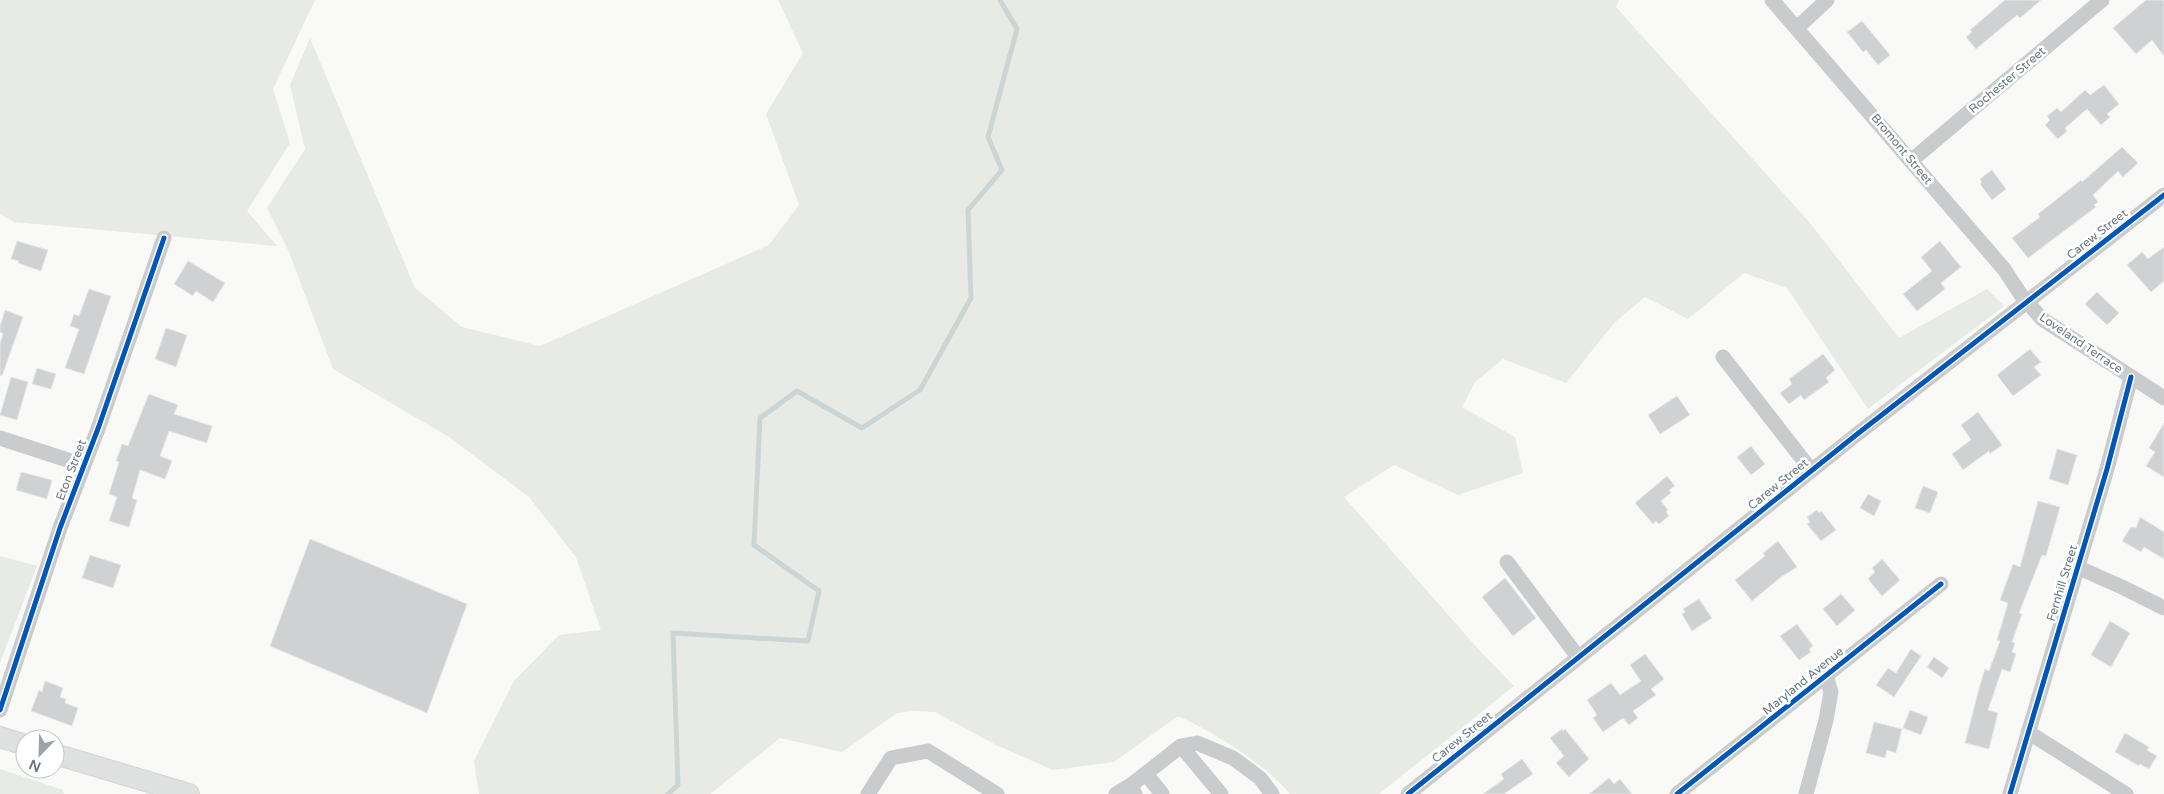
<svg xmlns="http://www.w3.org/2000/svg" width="2164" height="794" font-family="'Varela Round',sans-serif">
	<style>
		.green { fill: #e8eae6 }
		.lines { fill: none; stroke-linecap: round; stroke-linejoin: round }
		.stream { stroke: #ccd5d6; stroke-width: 5 }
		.building { fill: #cfd1d2; stroke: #e8e8e8 }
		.major-casing { stroke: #d4d5d5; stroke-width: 22 }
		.minor { stroke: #cacbcc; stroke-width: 15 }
		.major { stroke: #dfe0e0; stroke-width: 20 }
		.cycleway-casing { stroke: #fff; stroke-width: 8 }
		.cycleway { stroke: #0057b8; stroke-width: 5 }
		.labels { text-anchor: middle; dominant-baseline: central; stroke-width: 5; stroke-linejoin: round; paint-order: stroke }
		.street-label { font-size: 12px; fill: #667780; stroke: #fff }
	</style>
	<rect width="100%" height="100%" fill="#f9f9f8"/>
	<path class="green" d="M 0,0 L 315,0 L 273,89 L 290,143 L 247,211 L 277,246 L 14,222 L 0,214 Z
		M 778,0 L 1619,0 L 1616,7 L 1810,223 L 1899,338 L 1987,289 L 2004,306 L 1868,409 L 1787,288 L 1744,273 L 1688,319 L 1645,297 L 1614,323 L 1566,383 L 1503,359 L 1475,382 L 1462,407 L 1515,437 L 1523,473 L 1458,495 L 1394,465 L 1344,497 L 1481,652 L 1514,686 L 1379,794 L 1290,794 C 1264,763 1215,733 1178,716 L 1114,762 L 1053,770 L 996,745 L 935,712 L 914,711 L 897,713 L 842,752 L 780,738 L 710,794 L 479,794 L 474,761 L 514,681 L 559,635 L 601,630 L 576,557 L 529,497 L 449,437 L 333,369 L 289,252 L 267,208 L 305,149 L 290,85 L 310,38 L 415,288 L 462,327 L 540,346 L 769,245 L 799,205 L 766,114 L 803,53 Z
		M 0,556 L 37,566 L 0,663 Z
		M 0,769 L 63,790 L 64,794 L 0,794 Z"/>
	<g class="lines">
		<path class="stream" d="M 668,794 L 678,785 L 673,633 L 808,641 L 819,591 L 754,545 L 760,418 L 797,391 L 862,428 L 920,390 L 971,298 L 968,210 L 1002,170 L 988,137 L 1017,29 L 1000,0"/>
	</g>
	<path class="building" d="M 2005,0 L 2041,0 L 2020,18 L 2017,15 L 1976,49 L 1966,37 L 1972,32 L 1970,30 Z
		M 2146,0 L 2164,0 L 2164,56 L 2152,40 L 2136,54 L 2113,28 Z
		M 1862,21 L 1890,55 L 1878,65 L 1866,50 L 1863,52 L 1847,32 Z
		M 2104,85 L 2119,104 L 2107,114 L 2110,117 L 2101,125 L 2087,109 L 2065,128 L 2067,131 L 2058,139 L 2045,125 L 2050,120 L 2047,116 L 2057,108 L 2061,112 L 2085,90 L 2090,95 Z
		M 2122,147 L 2138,163 L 2123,177 L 2118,171 L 2093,195 L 2098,202 L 2094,205 L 2096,207 L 2028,258 L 2012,238 L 2040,217 L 2038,214 L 2081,180 L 2082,182 Z
		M 1992,170 L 2006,189 L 1992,200 L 1980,184 L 1982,182 L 1980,179 Z
		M 17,241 L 48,250 L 41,271 L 18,263 L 19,261 L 11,259 Z
		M 1940,241 L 1961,267 L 1941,283 L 1945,289 L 1917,311 L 1903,294 L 1932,271 L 1921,257 Z
		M 2164,247 L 2164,281 L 2151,292 L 2127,265 L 2142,252 L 2148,259 Z
		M 188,261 L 225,283 L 213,302 L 196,291 L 193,296 L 174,284 Z
		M 89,289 L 111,296 L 84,374 L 65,368 L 79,329 L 70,326 L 74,314 L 79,316 Z
		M 2097,292 L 2119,313 L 2107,325 L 2085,304 Z
		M 5,310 L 23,317 L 2,376 L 0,375 L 0,343 L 3,334 L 0,332 L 0,326 Z
		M 166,328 L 187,335 L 176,367 L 155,359 Z
		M 2030,349 L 2041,362 L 2034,367 L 2041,375 L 2013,396 L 1997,375 Z
		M 1823,354 L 1835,370 L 1826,378 L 1829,382 L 1804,400 L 1801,395 L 1789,404 L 1780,393 L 1792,384 L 1789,379 Z
		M 37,368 L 56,374 L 51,389 L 32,384 Z
		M 11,377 L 28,382 L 17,420 L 0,415 Z
		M 149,394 L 178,405 L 174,414 L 212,426 L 207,443 L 169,431 L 160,456 L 172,461 L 165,479 L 140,470 L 132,498 L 137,500 L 129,527 L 109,521 L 117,497 L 109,494 L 119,462 L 116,461 L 122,444 L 128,446 Z
		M 1677,396 L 1690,415 L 1660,434 L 1648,415 Z
		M 1978,412 L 2002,445 L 1990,454 L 1989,451 L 1963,470 L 1952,454 L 1971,440 L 1961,425 Z
		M 2164,423 L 2164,477 L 2146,466 L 2155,452 L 2149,448 Z
		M 1751,446 L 1765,464 L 1751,475 L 1737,457 Z
		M 2057,449 L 2077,455 L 2068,485 L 2049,479 Z
		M 21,472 L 52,480 L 47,499 L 16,490 Z
		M 1667,476 L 1675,486 L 1669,490 L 1671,493 L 1661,501 L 1668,510 L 1666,512 L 1669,516 L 1659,524 L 1656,521 L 1653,524 L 1635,503 Z
		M 1923,486 L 1938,492 L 1930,513 L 1915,508 Z
		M 1868,494 L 1881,501 L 1874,516 L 1860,508 Z
		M 2038,501 L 2060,507 L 2046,556 L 2042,555 L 2019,613 L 2022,614 L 2012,642 L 2015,643 L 2012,652 L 2016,654 L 2010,672 L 2002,669 L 1988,710 L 1998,713 L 1989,749 L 1965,743 L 1980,685 L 1985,669 L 1989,671 L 2000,641 L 1997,640 L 2008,603 L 2000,600 L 2013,564 L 2020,567 Z
		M 1817,510 L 1819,513 L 1821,511 L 1836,530 L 1821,541 L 1807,524 L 1810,522 L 1807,517 Z
		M 2140,517 L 2164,532 L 2164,559 L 2144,547 L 2141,552 L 2122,541 L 2131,527 L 2136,528 Z
		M 310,539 L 467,604 L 427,713 L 270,646 Z
		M 1778,541 L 1797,567 L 1781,577 L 1752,601 L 1735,580 L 1765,556 L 1763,553 Z
		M 90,555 L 121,565 L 113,588 L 82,578 Z
		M 1882,559 L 1900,580 L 1882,596 L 1868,579 L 1875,572 L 1872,568 Z
		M 1505,578 L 1536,618 L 1513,636 L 1482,597 Z
		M 1841,594 L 1855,610 L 1837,626 L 1823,609 Z
		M 1699,599 L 1712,618 L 1692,631 L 1682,614 L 1685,612 L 1683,609 Z
		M 2110,621 L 2130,633 L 2111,667 L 2091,655 Z
		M 1797,624 L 1813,646 L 1809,649 L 1811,652 L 1799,660 L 1780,636 Z
		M 1911,649 L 1921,656 L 1894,697 L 1876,685 L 1888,668 L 1896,673 Z
		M 1645,654 L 1664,679 L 1651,689 L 1656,695 L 1633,711 L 1638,718 L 1629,725 L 1623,718 L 1603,732 L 1593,718 L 1597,715 L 1587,700 L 1611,683 L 1620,695 L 1641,681 L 1630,665 Z
		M 1934,657 L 1949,668 L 1942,678 L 1927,667 Z
		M 45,681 L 63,688 L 60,697 L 66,699 L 65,703 L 78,708 L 72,726 L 31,711 L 39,690 L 42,692 Z
		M 1910,710 L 1928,717 L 1921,735 L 1903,728 Z
		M 1874,722 L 1902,729 L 1896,753 L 1887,750 L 1885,758 L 1866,753 Z
		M 1562,729 L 1563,731 L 1565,729 L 1589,759 L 1569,777 L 1556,763 L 1564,756 L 1550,738 Z
		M 2125,733 L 2149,747 L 2147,750 L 2157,756 L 2149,769 L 2140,764 L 2139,766 L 2115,752 Z
		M 1522,759 L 1533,774 L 1504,794 L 1483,794 L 1504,779 L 1501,774 Z
		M 1609,778 L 1614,784 L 1620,779 L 1632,794 L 1589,794 Z"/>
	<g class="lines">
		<defs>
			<path id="major" d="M 0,737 L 25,745
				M 55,754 L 189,794"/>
		</defs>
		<use href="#major" class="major-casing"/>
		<path class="minor" d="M 1772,0 L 2004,269 L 2021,295 L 2042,319 L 2164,398
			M 1797,28 L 1827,0
			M 1912,160 L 2102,0
			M 1723,357 L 1811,470
			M 0,438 L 83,465
			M 1507,562 L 1578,657
			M 2077,567 L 2124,588 L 2164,608
			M 0,710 L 60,528 L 99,426 L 164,238
			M 2028,732 L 2126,794
			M 1181,746 L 1197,743 L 1233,758 L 1260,778 L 1272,794
			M 1146,774 L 1162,794
			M 868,794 L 891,758 L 928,751 L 997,794
			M 1116,794 L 1131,785
			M 1135,794 L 1131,785 L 1181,746 L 1221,794
			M 1408,794 L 1856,435 L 2164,195
			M 1677,794 L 1941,584
			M 1806,794 L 1826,720 L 1831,692 L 1826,676
			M 2010,794 L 2107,469 L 2131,377"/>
		<use href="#major" class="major"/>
		<defs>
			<path id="cycleway" d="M 0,710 L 60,528 L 99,426 L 164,238
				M 1408,794 L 1856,435 L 2164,195
				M 1677,794 L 1941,584
				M 2010,794 L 2107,469 L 2131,377"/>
		</defs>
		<use href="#cycleway" class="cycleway-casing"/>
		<use href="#cycleway" class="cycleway"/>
	</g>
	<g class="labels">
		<g class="street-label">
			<text transform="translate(2007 80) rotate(-40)">Rochester Street</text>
			<text transform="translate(1902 149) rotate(50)">Bromont Street</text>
			<text transform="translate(2097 234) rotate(-38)">Carew Street</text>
			<text transform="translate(2081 343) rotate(34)">Loveland Terrace</text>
			<text transform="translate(71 470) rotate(-69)">Eton Street</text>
			<text transform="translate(1778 484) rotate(-39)">Carew Street</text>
			<text transform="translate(2062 583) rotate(-73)">Fernhill Street</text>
			<text transform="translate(1803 681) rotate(-39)">Maryland Avenue</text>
			<text transform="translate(1462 737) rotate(-39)">Carew Street</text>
		</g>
	</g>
	<g transform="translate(40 754) rotate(203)"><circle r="24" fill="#ffffff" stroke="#c2c9cc"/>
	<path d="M0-4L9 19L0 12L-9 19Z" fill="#99a4aa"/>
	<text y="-8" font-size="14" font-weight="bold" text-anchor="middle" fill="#667780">N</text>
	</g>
</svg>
